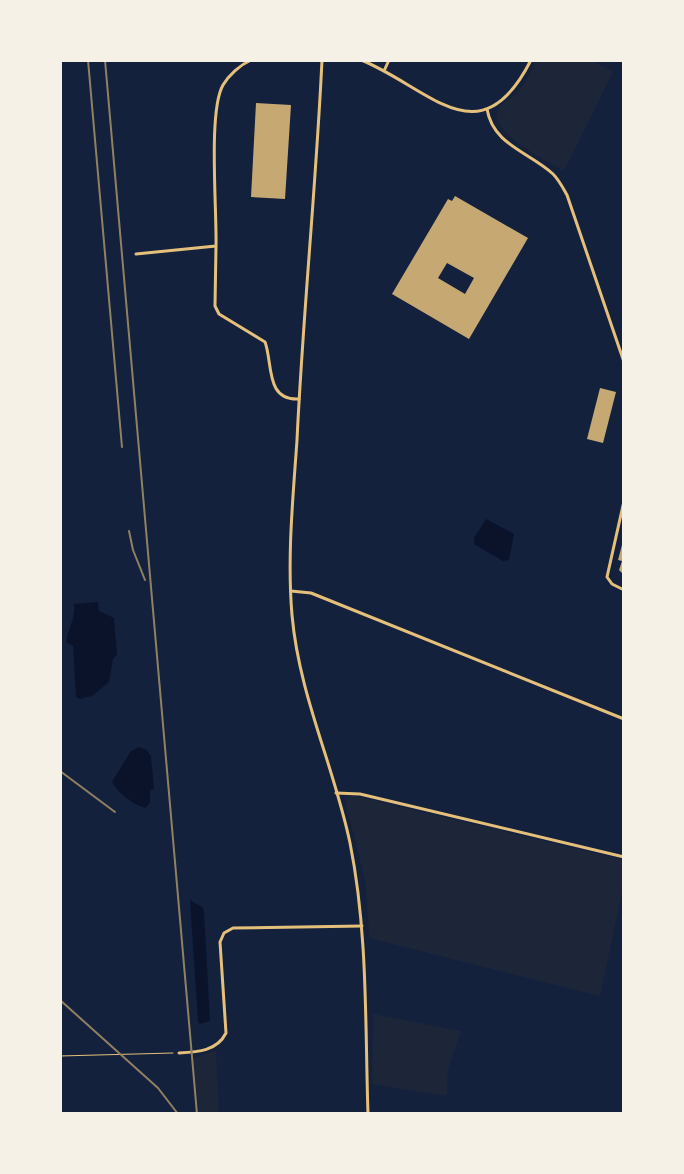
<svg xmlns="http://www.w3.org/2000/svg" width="684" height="1174" font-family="Overpass,sans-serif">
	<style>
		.green { fill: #1d2539 }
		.water { fill: #0b132b }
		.building { fill: #c6a872; fill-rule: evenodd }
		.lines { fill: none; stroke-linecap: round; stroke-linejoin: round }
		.path { stroke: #e5c07b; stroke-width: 1 }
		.minor { stroke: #e5c07b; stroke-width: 3 }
		.tertiary { stroke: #e5c07b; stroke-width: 3 }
		.rail { stroke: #918062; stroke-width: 2 }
	</style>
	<rect width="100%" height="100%" fill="#14213d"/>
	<path class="green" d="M 536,60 L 592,60 L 613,72 L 566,167 L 562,170 C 547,161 486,131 498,109 C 502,101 512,99 517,93 C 525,84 531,71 536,60 Z
		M 351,795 L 624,860 L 624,883 L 600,996 L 369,938 L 366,884 L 344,796 Z
		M 373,1014 L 461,1031 L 448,1069 L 447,1096 L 372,1084 Z
		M 216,1051 L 219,1114 L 199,1114 L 193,1058 Z"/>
	<path class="water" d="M 486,519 L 514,534 L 509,560 L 503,561 L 474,544 L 474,538 Z
		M 98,602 L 99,611 L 114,618 L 117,655 L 113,659 L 109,682 L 92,696 L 80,699 L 76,697 L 73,646 L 66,642 C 68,629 76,617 74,604 Z
		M 139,747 L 147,750 L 151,756 L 154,789 L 150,790 L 150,803 L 145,808 C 133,805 118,793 112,782 L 131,751 Z
		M 190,900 L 203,908 L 204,912 L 210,1021 L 200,1024 L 198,1022 Z"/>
	<path class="building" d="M 256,103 L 291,105 L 285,199 L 251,197 Z
		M 455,196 L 528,238 L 469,339 L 392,294 L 448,199 L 452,201 ZM 447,263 L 474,278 L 465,294 L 438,278 Z
		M 600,388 L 616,392 L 603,443 L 587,439 Z
		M 623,541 L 624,541 L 624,575 L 619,570 L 622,561 L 618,560 Z"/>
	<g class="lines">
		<path class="path" d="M 60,1056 L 173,1053"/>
		<path class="minor" d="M 361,60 C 429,87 480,161 531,60
			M 384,71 L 389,60
			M 487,109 C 493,145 529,152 553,174 C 559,180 563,188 567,195 L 624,362
			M 216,246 L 215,306 L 219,314 L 265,342 C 273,363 265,401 299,399
			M 136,254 L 216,246 C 217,210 208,111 223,85 C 229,75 240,65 251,60
			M 624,501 L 607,577 L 612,584 L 624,590
			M 291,591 L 311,593 L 624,719
			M 336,793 L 360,794 L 624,857
			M 179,1053 C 198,1052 217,1051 226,1033 L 220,942 L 224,933 L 233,928 L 362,926"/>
		<path class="tertiary" d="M 322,60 C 316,187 303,313 297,440 C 293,498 287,557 292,615 C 299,695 334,766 350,843 C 368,932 365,1024 368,1114"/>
		<path class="rail" d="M 88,60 L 122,447
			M 105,60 L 197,1114
			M 129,531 L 133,550 L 145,580
			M 60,771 L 115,812
			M 60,1000 L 158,1088 L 178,1114"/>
	</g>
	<rect width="684" height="1174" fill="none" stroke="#f6f1e7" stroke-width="124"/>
</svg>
